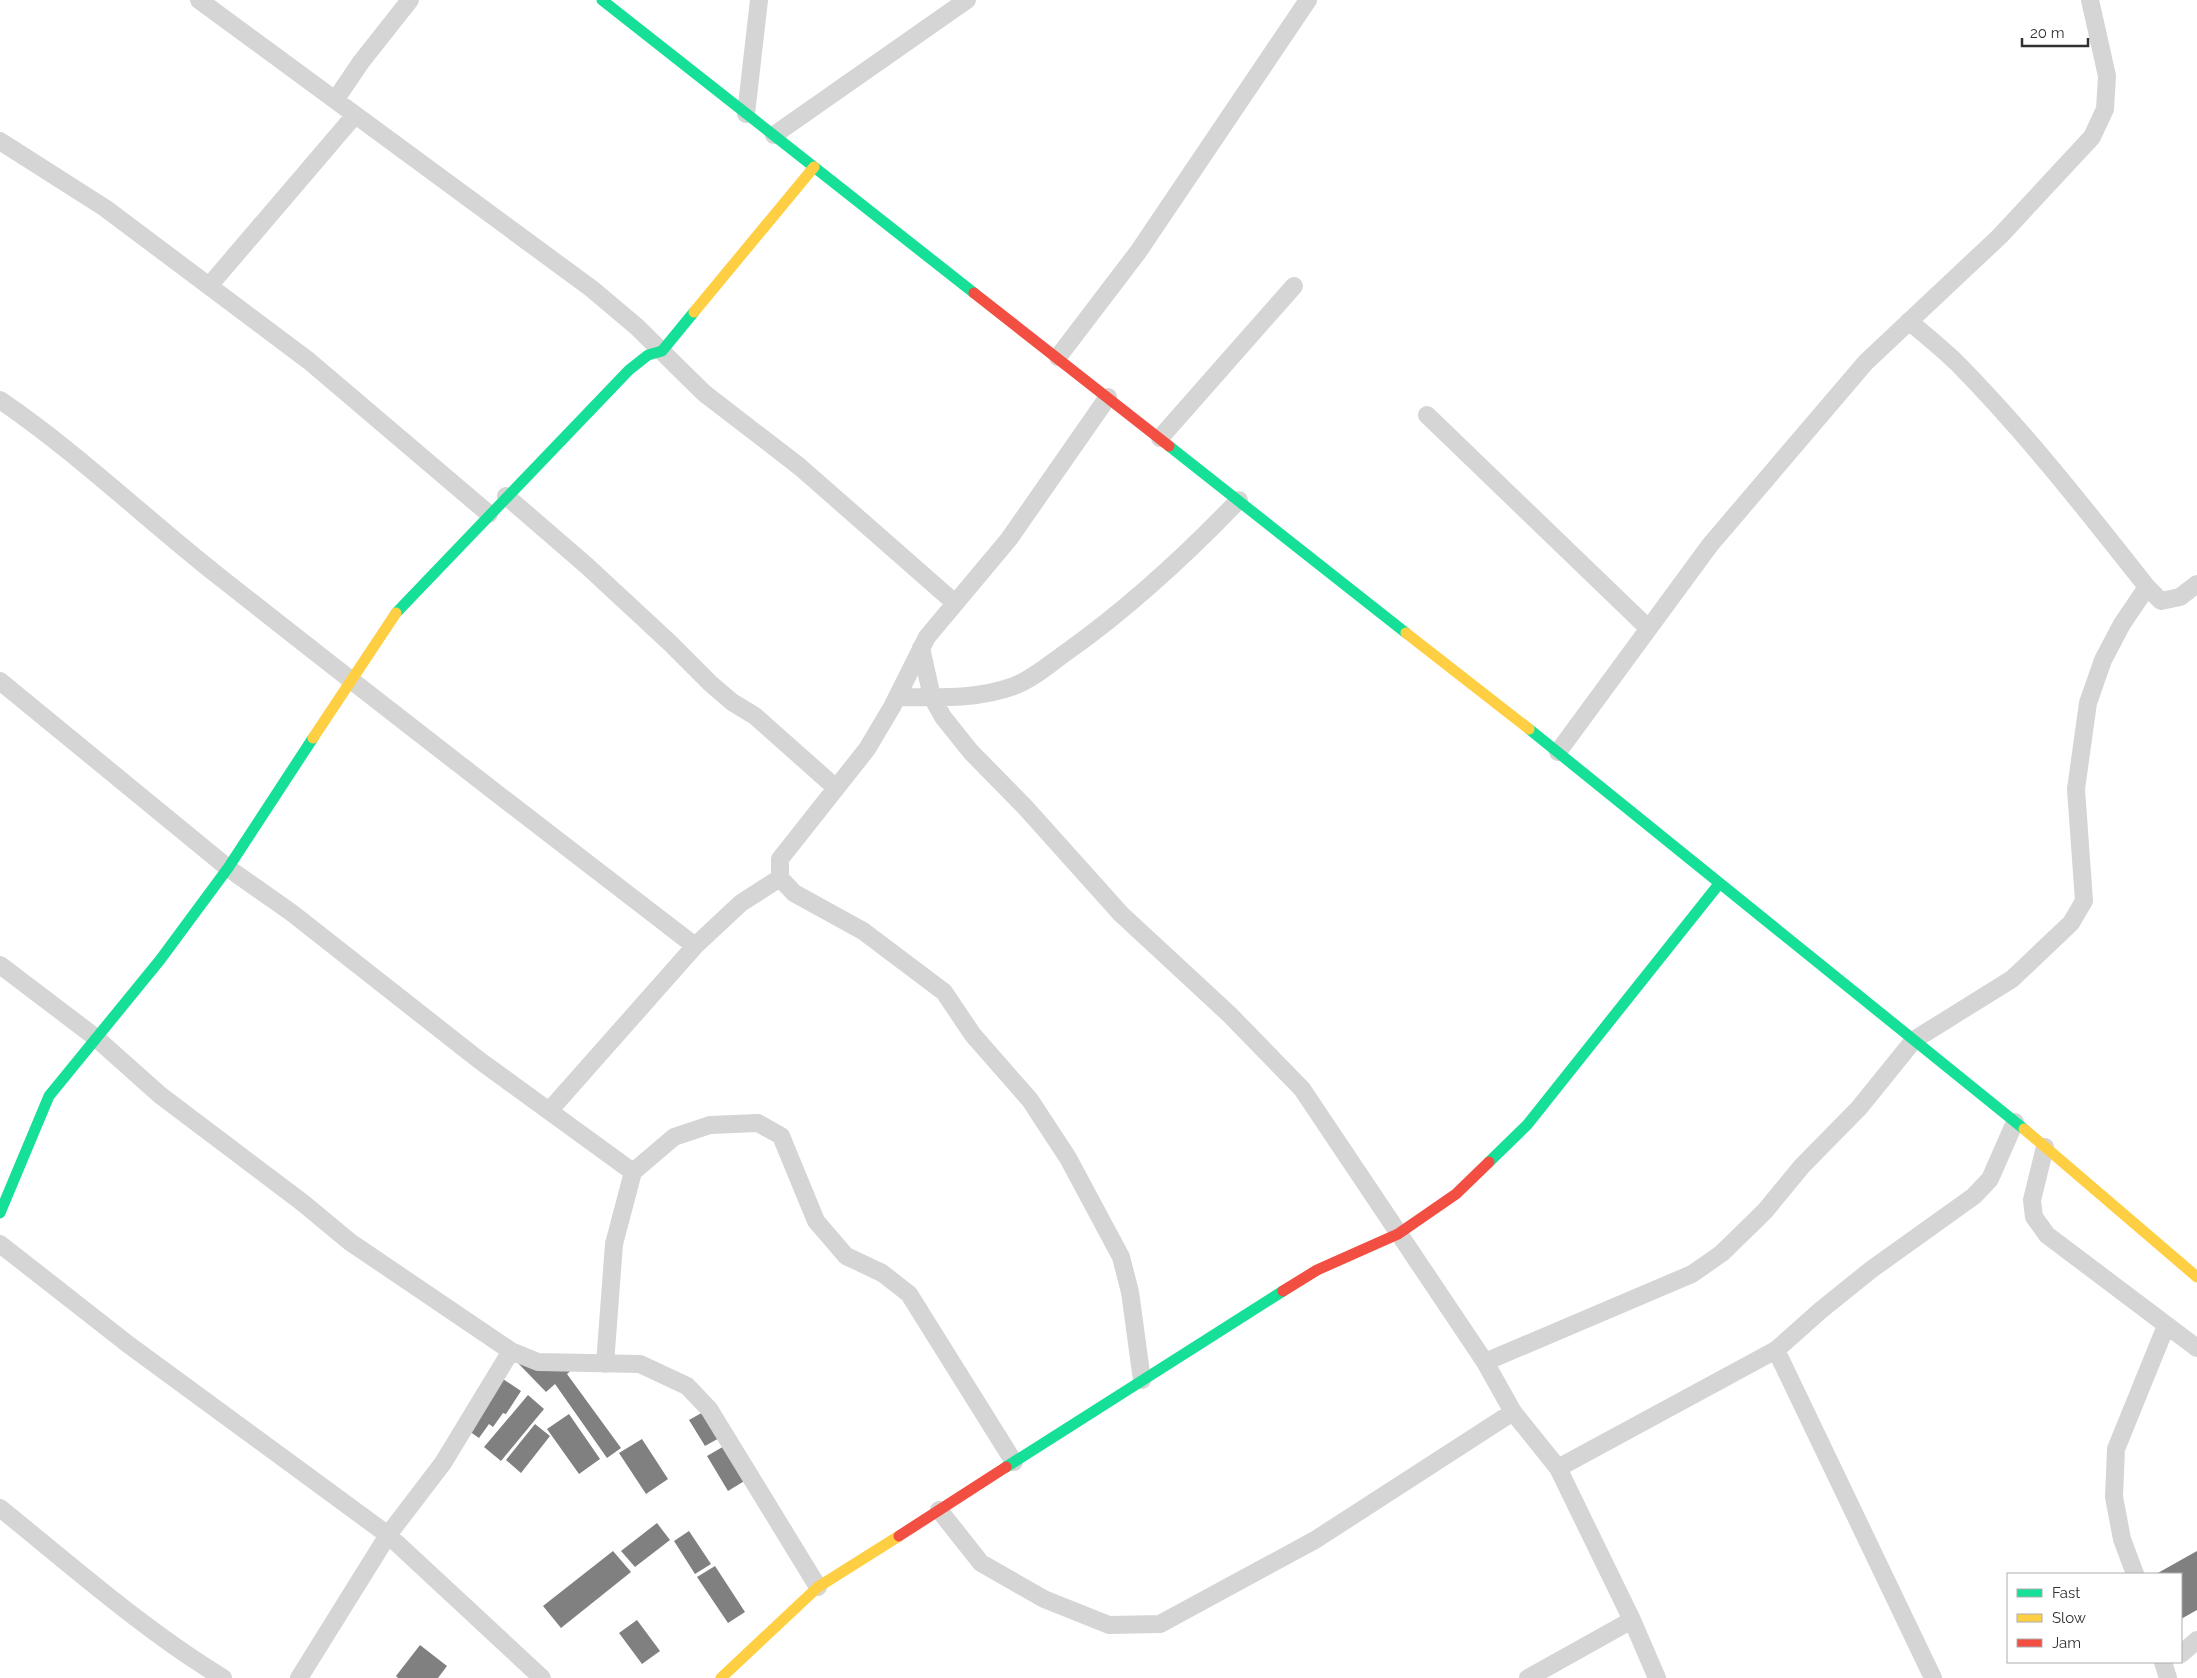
<svg xmlns="http://www.w3.org/2000/svg" width="2197" height="1678" font-family="Raleway,sans-serif">
	<style>
		.building { fill: #808080 }
		.lines { fill: none; stroke-linecap: round; stroke-linejoin: round }
		.street { stroke: #d5d5d5; stroke-width: 18 }
		.fast { stroke: #16e098; stroke-width: 11 }
		.slow { stroke: #ffcf43; stroke-width: 11 }
		.jam { stroke: #f24e42; stroke-width: 11 }
	</style>
	<rect width="100%" height="100%" fill="#fff"/>
	<path class="building" d="M 516,1361 L 576,1366 L 567,1374 L 621,1448 L 607,1458 L 555,1384 L 546,1392 Z
		M 503,1379 L 521,1391 L 506,1414 L 503,1413 L 493,1427 L 489,1424 L 479,1438 L 469,1431 Z
		M 528,1395 L 544,1409 L 501,1461 L 484,1447 Z
		M 705,1411 L 721,1437 L 705,1446 L 689,1420 Z
		M 569,1414 L 600,1459 L 579,1474 L 547,1429 Z
		M 535,1424 L 550,1436 L 521,1473 L 506,1460 Z
		M 642,1439 L 668,1479 L 646,1494 L 619,1453 Z
		M 726,1445 L 746,1480 L 728,1491 L 707,1456 Z
		M 657,1523 L 670,1540 L 635,1567 L 621,1551 Z
		M 689,1531 L 711,1564 L 695,1574 L 674,1541 Z
		M 613,1551 L 631,1572 L 561,1628 L 543,1606 Z
		M 2197,1551 L 2197,1610 L 2181,1619 L 2181,1574 L 2156,1574 Z
		M 715,1566 L 745,1612 L 728,1623 L 697,1577 Z
		M 637,1620 L 660,1651 L 642,1664 L 619,1633 Z
		M 420,1645 L 447,1666 L 438,1678 L 398,1678 L 396,1676 Z"/>
	<g class="lines">
		<path class="street" d="M 199,0 L 592,289 L 637,327 L 704,393 L 800,467 L 955,603
			M 336,99 L 361,62 L 410,0
			M 746,114 L 759,0
			M 774,135 L 967,0
			M 0,141 L 105,208 L 309,361 L 489,514
			M 209,286 L 355,115
			M 1909,321 C 1925,335 1943,349 1958,364 C 2026,433 2087,511 2147,587 L 2161,601 L 2180,597 L 2197,584
			M 1058,357 L 1138,252 L 1308,0
			M 1108,397 L 1009,539 L 927,637 L 892,707 L 867,749 L 780,859 L 780,878 L 794,893 L 863,931 L 944,992 L 973,1035 L 1030,1100 L 1068,1158 L 1121,1257 L 1130,1292 L 1142,1380
			M 0,400 C 78,453 147,520 221,578 C 378,702 536,824 695,946
			M 1427,415 L 1648,628
			M 1160,438 L 1294,286
			M 506,496 L 587,566 L 670,643 L 711,684 L 732,702 L 755,716 L 836,788
			M 921,648 L 932,697 L 943,717 L 971,752 L 1025,807 L 1121,914 L 1229,1014 L 1302,1089 L 1485,1362 L 1513,1412 L 1558,1468 L 1632,1620 L 1657,1678
			M 0,681 L 228,868 L 292,913 L 479,1060 L 633,1172
			M 897,697 C 936,697 976,700 1014,686 C 1033,679 1051,663 1068,651 C 1130,607 1186,555 1239,500
			M 1558,752 L 1710,545 L 1866,362 L 2000,236 L 2092,137 L 2105,109 L 2107,76 L 2090,0
			M 0,965 L 95,1037 L 160,1095 L 303,1203 L 350,1242 L 511,1351 L 538,1362 L 640,1364 L 687,1386 L 709,1409 L 818,1587
			M 549,1111 L 695,946 L 741,903 L 780,878
			M 2045,1147 L 2032,1200 L 2034,1217 L 2047,1235 L 2197,1348
			M 0,1244 L 129,1345 L 388,1535 L 542,1678
			M 1776,1350 L 1933,1678
			M 1485,1362 L 1692,1274 L 1722,1253 L 1765,1211 L 1802,1166 L 1859,1108 L 1914,1040 L 2012,979 L 2071,923 L 2084,901 L 2076,789 L 2088,703 L 2103,660 L 2122,624 L 2147,587
			M 605,1364 L 614,1244 L 633,1172 L 674,1137 L 710,1125 L 758,1123 L 781,1136 L 816,1221 L 846,1256 L 882,1273 L 909,1294 L 1014,1462
			M 1558,1468 L 1776,1350 L 1821,1310 L 1872,1269 L 1974,1196 L 1990,1179 L 2015,1122
			M 0,1508 C 72,1566 144,1630 223,1678
			M 939,1510 L 981,1563 L 1044,1599 L 1109,1625 L 1160,1624 L 1315,1540 L 1513,1412
			M 2135,1574 L 2122,1539 L 2114,1497 L 2116,1449 L 2166,1326
			M 2181,1654 L 2197,1640
			M 2163,1662 L 2168,1678
			M 299,1678 L 388,1535 L 443,1463 L 511,1351
			M 1528,1678 L 1632,1620"/>
		<path class="fast" d="M 602,0 L 974,293
			M 1169,446 L 1406,633
			M 396,613 L 629,370 L 648,355 L 662,351 L 694,312
			M 1529,729 L 2024,1129
			M 1489,1162 L 1527,1125 L 1719,884
			M 0,1213 L 49,1096 L 160,960 L 228,868 L 313,738
			M 1006,1467 L 1283,1291"/>
		<path class="slow" d="M 694,312 L 814,167
			M 1406,633 L 1529,729
			M 313,738 L 396,613
			M 2024,1129 L 2197,1277
			M 721,1678 L 818,1587 L 899,1536"/>
		<path class="jam" d="M 974,293 L 1169,446
			M 1283,1291 L 1317,1270 L 1398,1234 L 1456,1194 L 1489,1162
			M 899,1536 L 1006,1467"/>
	</g>
	<rect x="2007" y="1573" width="175" height="90" fill="#ffffff" stroke="#adadad"/>
	<rect x="2017" y="1589" width="25" height="8" fill="#16e098" stroke="#adadad"/>
	<text x="2052" y="1598" font-size="15" fill="#313131">Fast</text>
	<rect x="2017" y="1614" width="25" height="8" fill="#ffcf43" stroke="#adadad"/>
	<text x="2052" y="1623" font-size="15" fill="#313131">Slow</text>
	<rect x="2017" y="1639" width="25" height="8" fill="#f24e42" stroke="#adadad"/>
	<text x="2052" y="1648" font-size="15" fill="#313131">Jam</text>
	<path d="M2022 38v8h66v-8" fill="none" stroke="#313131" stroke-width="2.5"/>
	<text x="2030" y="38" font-size="15" fill="#313131" stroke="#ffffff" stroke-width="4" paint-order="stroke">20 m</text>
</svg>
